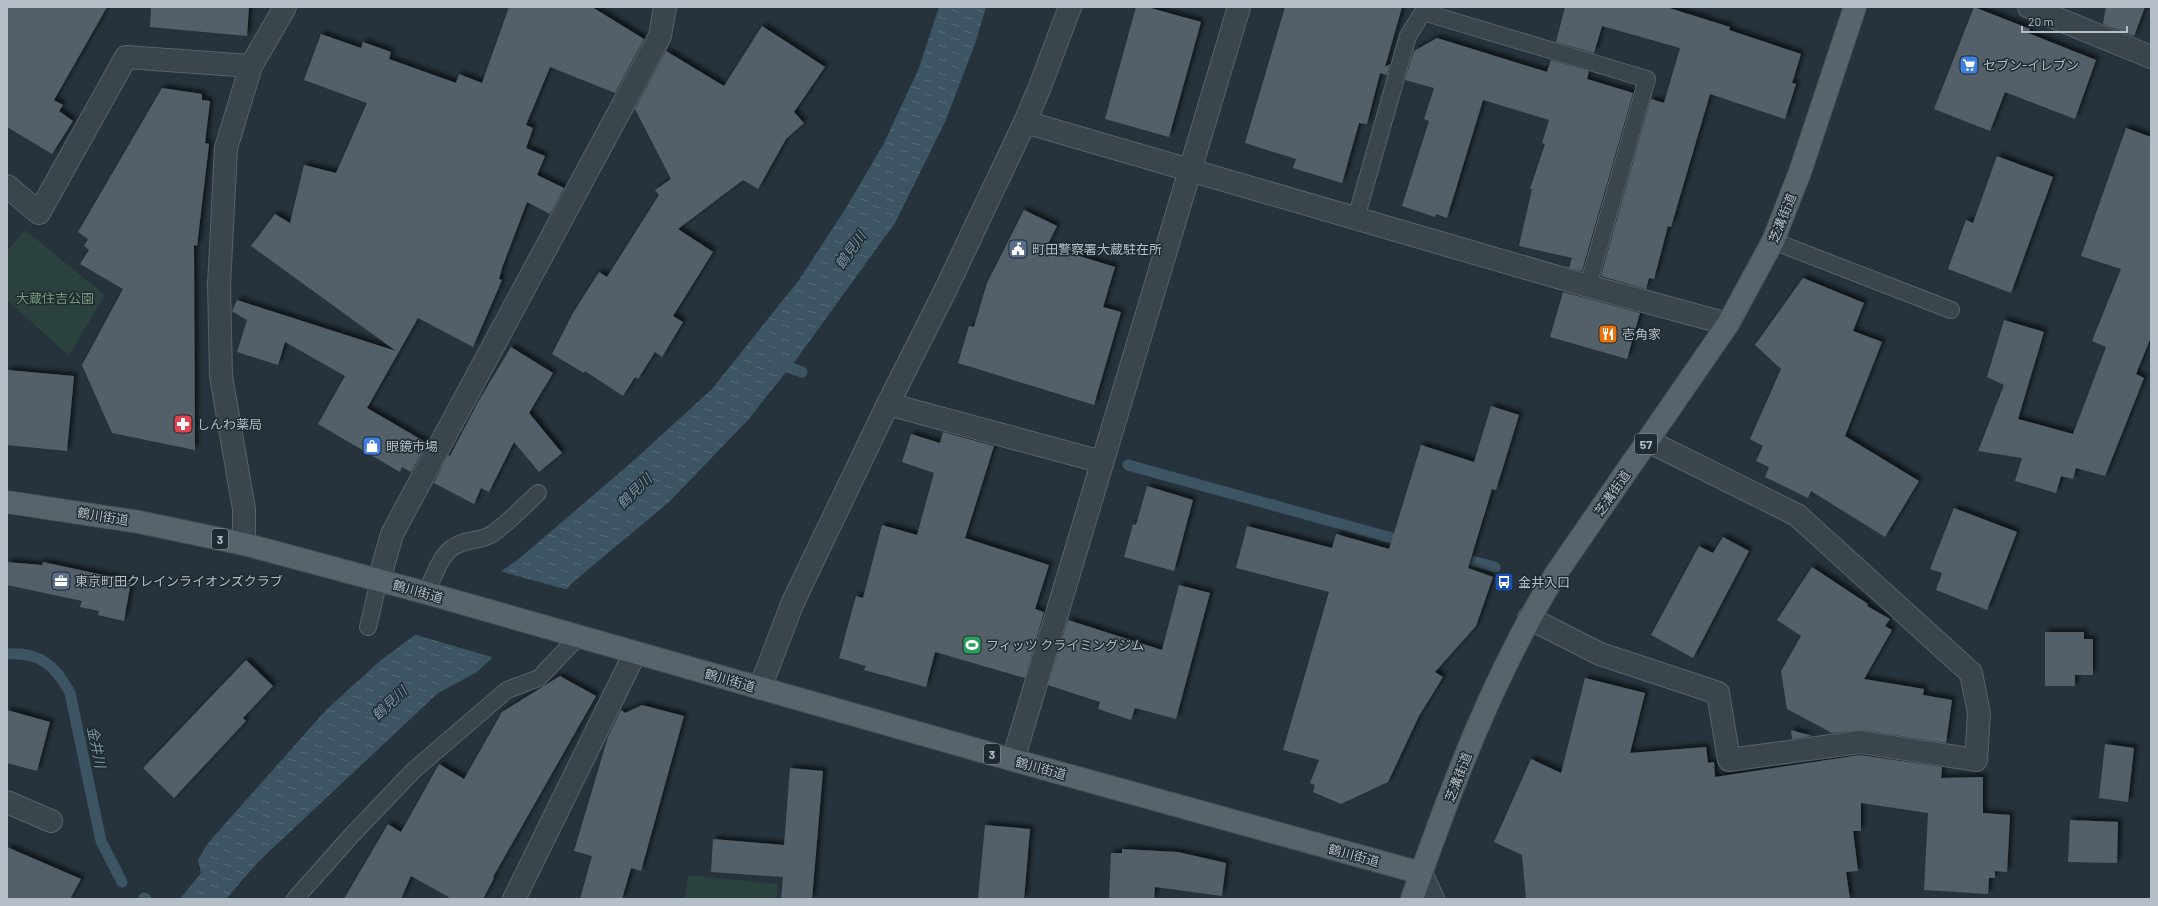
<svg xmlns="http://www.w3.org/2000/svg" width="2158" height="906" font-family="Barlow,'Noto Sans JP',sans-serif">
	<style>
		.green { fill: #2b413e }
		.water { fill: url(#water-ripples) }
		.pier { fill: #26333c }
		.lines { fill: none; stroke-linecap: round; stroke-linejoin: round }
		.stream { stroke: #3d5463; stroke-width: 11 }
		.building { fill: #526069; filter: url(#shadow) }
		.service-casing { stroke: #58626a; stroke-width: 18 }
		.minor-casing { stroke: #58626a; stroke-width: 24 }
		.tertiary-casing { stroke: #58626a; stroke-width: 24 }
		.primary-casing { stroke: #434e55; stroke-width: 24 }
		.service { stroke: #3a454c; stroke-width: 16 }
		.minor { stroke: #3a454c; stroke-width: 22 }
		.tertiary { stroke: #3a454c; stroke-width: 22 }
		.primary { stroke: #58646c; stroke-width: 22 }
		.labels { text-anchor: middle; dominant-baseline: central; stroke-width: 3; stroke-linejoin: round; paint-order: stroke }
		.shield { fill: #1f2a31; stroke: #89929a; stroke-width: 1 }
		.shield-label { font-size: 12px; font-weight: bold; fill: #b6bfc7 }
		.poi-label { font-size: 13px; fill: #b6bfc7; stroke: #1f2a31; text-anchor: start }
		.street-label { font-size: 13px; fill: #b6bfc7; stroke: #1f2a31 }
		.park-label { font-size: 13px; fill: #769b79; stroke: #1f2a31 }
		.water-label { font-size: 14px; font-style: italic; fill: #7995a8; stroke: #1f2a31 }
	</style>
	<defs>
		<pattern id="water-ripples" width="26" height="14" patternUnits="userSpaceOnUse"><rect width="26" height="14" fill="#3d5463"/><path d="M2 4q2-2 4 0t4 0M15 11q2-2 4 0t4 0" fill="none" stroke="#576b78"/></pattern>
		<filter id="shadow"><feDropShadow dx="3.5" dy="-3.5" stdDeviation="2" flood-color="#0009"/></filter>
	</defs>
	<rect width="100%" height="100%" fill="#26333c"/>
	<path class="green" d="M 25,230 L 105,295 L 69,356 L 7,300 L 7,251 Z
		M 688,875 L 778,884 L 777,899 L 685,899 Z"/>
	<path class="water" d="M 939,7 L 986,7 L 975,44 L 945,122 L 895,223 L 798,357 L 748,420 L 668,503 L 578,578 L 477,672 L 438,693 L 258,862 L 226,899 L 180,899 L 201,873 L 198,860 L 208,843 L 326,710 L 381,660 L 521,557 L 632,462 L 712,389 L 799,280 L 846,208 L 883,145 L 919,68 Z"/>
	<path class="pier" d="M 499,571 L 568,590 L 495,658 L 413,634 Z"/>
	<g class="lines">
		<path class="stream" d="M 776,363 L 802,372
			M 1128,465 L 1406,542
			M 1457,557 L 1495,567
			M 7,654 C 39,651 56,666 70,693 L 101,841 L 122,882
			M 144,898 L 146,899"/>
	</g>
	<path class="building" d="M 7,7 L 107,7 L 54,100 L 63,105 L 59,111 L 73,121 L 52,154 L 7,127 Z
		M 151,7 L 249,7 L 247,36 L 150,27 Z
		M 509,7 L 592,7 L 644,39 L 615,93 L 550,67 L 526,125 L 533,128 L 526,148 L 545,156 L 537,175 L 564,188 L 550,214 L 527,202 L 502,268 L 499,279 L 502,280 L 473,347 L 418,318 L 367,408 L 427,443 L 411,472 L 402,467 L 400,472 L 318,424 L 345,376 L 285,342 L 278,365 L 237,352 L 247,320 L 232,311 L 237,300 L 396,351 L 251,246 L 275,214 L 290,223 L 304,165 L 336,173 L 367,103 L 304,80 L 321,34 L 361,48 L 363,42 L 391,52 L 389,59 L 456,83 L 459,74 L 482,83 Z
		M 1136,7 L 1147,7 L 1201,22 L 1169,137 L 1105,119 Z
		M 1285,7 L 1402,7 L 1385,67 L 1390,64 L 1387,75 L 1380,73 L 1367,124 L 1359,123 L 1342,183 L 1293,168 L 1296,159 L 1245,143 Z
		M 1565,7 L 1666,7 L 1730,27 L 1729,30 L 1801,54 L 1792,83 L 1796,84 L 1785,119 L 1710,94 L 1671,227 L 1668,226 L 1654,279 L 1649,278 L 1646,289 L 1601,276 L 1651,99 L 1664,103 L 1680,48 L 1602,26 L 1594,53 L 1556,42 Z
		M 1974,7 L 2030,29 L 2028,33 L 2096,60 L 2075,119 L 2005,92 L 1990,131 L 1934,109 Z
		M 2106,7 L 2145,7 L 2134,36 L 2103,24 Z
		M 762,26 L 825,67 L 794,112 L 804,123 L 786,139 L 758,189 L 743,180 L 678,229 L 713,252 L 673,316 L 683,322 L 662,357 L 655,352 L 638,379 L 635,377 L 623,396 L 585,371 L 584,373 L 552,354 L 573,313 L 599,272 L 607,277 L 659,195 L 655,190 L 671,179 L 635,109 L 666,51 L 724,86 Z
		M 1437,38 L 1547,72 L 1551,60 L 1589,71 L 1587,79 L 1633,93 L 1582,271 L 1569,268 L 1572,258 L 1519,246 L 1532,189 L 1530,189 L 1545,144 L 1542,143 L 1549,120 L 1483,100 L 1447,218 L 1436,214 L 1435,217 L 1402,206 L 1429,121 L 1424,119 L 1434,88 L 1405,80 L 1414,51 Z
		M 162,88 L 202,94 L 202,100 L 210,101 L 205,143 L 209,144 L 197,246 L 194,245 L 195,450 L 112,433 L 82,365 L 123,289 L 80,264 L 89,250 L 84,246 L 88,239 L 78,232 Z
		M 2126,128 L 2151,137 L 2151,337 L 2136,374 L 2144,378 L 2105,476 L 2076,468 L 2073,479 L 2061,476 L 2056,493 L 2015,481 L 2022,458 L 1978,451 L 2004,385 L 1987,377 L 2004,320 L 2044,332 L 2018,419 L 2073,434 L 2106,347 L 2092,341 L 2121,269 L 2081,256 Z
		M 1997,156 L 2053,177 L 2011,293 L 1948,269 L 1966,220 L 1973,223 Z
		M 1024,210 L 1057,226 L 1047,246 L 1115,267 L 1103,307 L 1121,312 L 1094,405 L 958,363 L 969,326 L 974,327 L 987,283 Z
		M 1803,278 L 1864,303 L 1853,331 L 1882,342 L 1845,436 L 1919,481 L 1885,537 L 1811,491 L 1808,498 L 1765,477 L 1769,467 L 1756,461 L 1763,446 L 1750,439 L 1781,369 L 1755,345 Z
		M 1563,292 L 1640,313 L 1627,359 L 1550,337 Z
		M 511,347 L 553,373 L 529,413 L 562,453 L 539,472 L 514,442 L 489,492 L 481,488 L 474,504 L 434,483 L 448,455 L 450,456 L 478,402 Z
		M 7,370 L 74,376 L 67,451 L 7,445 Z
		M 1491,406 L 1519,415 L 1496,490 L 1492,489 L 1468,568 L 1493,577 L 1476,626 L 1435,672 L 1443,677 L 1419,716 L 1388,782 L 1341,804 L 1313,792 L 1315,785 L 1310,783 L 1319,760 L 1283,750 L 1329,592 L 1236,568 L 1247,526 L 1332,548 L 1336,534 L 1389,549 L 1421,445 L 1474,462 Z
		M 943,432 L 994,446 L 965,538 L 1049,565 L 1035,609 L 1044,612 L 1025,678 L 935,652 L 926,687 L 864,670 L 866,666 L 839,658 L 856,596 L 863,598 L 882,525 L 917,535 L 934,473 L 902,462 L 911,434 L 940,443 Z
		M 1147,486 L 1193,500 L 1174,571 L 1124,557 L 1133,524 L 1136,525 Z
		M 1954,508 L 2017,532 L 1987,610 L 1936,590 L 1942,573 L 1930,569 Z
		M 1723,537 L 1749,551 L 1693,658 L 1651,635 L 1699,546 L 1713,553 Z
		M 7,562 L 42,565 L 43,562 L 131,581 L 124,621 L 98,615 L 99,611 L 80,607 L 82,601 L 7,585 Z
		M 1812,567 L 1868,604 L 1867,606 L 1890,619 L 1885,626 L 1892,630 L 1864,679 L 1924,689 L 1923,695 L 1952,700 L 1946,743 L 1862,730 L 1832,733 L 1787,709 L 1781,671 L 1801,636 L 1777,620 Z
		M 1179,585 L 1210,593 L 1176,719 L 1135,708 L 1131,720 L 1098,709 L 1100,702 L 1048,685 L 1068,620 L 1162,650 Z
		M 2045,632 L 2084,632 L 2084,639 L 2093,639 L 2093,675 L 2075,675 L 2075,686 L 2045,686 Z
		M 246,660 L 273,686 L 243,718 L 246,721 L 174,798 L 143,768 Z
		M 560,676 L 596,696 L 493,877 L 494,878 L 483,899 L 452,899 L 411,876 L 401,899 L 344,899 L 388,824 L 401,832 L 439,764 L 464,779 L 502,712 Z
		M 1585,678 L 1645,693 L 1630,753 L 1706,747 L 1708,763 L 1714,762 L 1715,777 L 1860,755 L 1942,767 L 1941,778 L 1983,777 L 1983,813 L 2010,815 L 2007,872 L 1995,871 L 1995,878 L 1989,878 L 1988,894 L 1924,890 L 1928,813 L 1861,803 L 1861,831 L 1853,831 L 1858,871 L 1846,872 L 1850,899 L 1526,899 L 1522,855 L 1494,842 L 1531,759 L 1561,773 Z
		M 642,705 L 684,716 L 641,871 L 631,868 L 622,899 L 580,899 L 592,856 L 574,851 L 608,737 L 621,710 L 625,713 Z
		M 7,710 L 50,722 L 37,771 L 7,763 Z
		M 1791,730 L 1812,736 L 1792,739 Z
		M 2105,744 L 2134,748 L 2128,802 L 2099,798 Z
		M 790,768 L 823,771 L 812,899 L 781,899 L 783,877 L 711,872 L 713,839 L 784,845 Z
		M 2070,820 L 2118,822 L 2117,863 L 2068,862 Z
		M 985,825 L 1030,829 L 1024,899 L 978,899 Z
		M 7,847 L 81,879 L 70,899 L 7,899 Z
		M 1122,849 L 1178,852 L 1226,863 L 1222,896 L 1155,887 L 1154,899 L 1109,899 L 1111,853 L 1122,853 Z"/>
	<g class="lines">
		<defs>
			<path id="service" d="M 1356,218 L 1408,36 L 1423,12 L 1647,79 L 1588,286
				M 1773,241 L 1951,310
				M 426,593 C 433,580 439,557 452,548 C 463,539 479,542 492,534 C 508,523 523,507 538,493
				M 368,627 L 379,580
				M 295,899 L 351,836 L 413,771 L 507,690 L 539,678 L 578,637"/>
			<path id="minor" d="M 2029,7 L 2151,57
				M 1025,122 L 1588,286 L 1728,324
				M 7,186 L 39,213 L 126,57 L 251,66
				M 888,404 L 1102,462
				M 244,544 L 244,509 L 221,376 L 219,285 L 226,148 L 251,66 L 285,7
				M 379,580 L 392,534 L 660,36 L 665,7
				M 1529,618 L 1600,654 L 1718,693 L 1729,760 L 1860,742 L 1976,760 L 1979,713 L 1971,673 L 1797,515 L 1648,441
				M 1013,760 L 1239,7
				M 7,802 L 51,821
				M 1421,873 L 1433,899
				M 514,899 L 635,653"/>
			<path id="tertiary" d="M 760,688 L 793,602 L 888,404 L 945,291 L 1025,122 L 1039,89 L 1070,7"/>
			<path id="primary" d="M 7,502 L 139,522 L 244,544 L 430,594 L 1013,760 L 1421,873
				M 1412,899 C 1451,788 1493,676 1555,575 L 1728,324 L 1773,241 L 1800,172 L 1855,7"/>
		</defs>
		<use href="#service" class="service-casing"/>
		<use href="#minor" class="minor-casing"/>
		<use href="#tertiary" class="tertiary-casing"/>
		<use href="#primary" class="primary-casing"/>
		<use href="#service" class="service"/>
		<use href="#minor" class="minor"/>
		<use href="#tertiary" class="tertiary"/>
		<use href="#primary" class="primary"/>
	</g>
	<defs>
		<symbol id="supermarket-square" viewBox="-11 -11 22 22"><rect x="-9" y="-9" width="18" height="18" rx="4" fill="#3f7fe0" stroke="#1f2a31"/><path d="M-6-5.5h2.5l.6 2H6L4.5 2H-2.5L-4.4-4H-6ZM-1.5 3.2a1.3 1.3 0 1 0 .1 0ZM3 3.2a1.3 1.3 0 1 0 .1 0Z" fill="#fff"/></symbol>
		<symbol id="civic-square" viewBox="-11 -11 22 22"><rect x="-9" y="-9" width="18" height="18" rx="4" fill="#5c6f8a" stroke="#1f2a31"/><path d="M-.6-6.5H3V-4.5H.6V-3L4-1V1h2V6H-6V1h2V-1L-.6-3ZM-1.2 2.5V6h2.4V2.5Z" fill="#fff"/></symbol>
		<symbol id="restaurant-square" viewBox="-11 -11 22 22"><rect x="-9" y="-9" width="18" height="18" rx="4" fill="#e8710a" stroke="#1f2a31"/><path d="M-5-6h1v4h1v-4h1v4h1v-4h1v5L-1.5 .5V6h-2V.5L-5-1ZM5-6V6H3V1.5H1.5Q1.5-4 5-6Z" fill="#fff"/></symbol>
		<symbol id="pharmacy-square" viewBox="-11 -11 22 22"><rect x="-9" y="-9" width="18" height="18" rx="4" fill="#e0444e" stroke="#1f2a31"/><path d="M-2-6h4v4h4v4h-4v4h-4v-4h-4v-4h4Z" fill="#fff"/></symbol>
		<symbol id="shop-square" viewBox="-11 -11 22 22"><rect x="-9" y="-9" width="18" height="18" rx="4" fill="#3f7fe0" stroke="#1f2a31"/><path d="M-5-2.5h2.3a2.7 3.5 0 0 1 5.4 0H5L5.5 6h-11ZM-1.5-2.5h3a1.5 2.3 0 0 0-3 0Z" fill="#fff"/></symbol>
		<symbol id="office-square" viewBox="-11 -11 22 22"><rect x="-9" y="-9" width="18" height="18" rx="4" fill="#5c6f8a" stroke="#1f2a31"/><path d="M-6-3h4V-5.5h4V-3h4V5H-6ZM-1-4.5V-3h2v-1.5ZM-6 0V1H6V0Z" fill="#fff"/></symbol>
		<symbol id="bus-square" viewBox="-11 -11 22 22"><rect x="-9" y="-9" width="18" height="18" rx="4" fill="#1a4fb4" stroke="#1f2a31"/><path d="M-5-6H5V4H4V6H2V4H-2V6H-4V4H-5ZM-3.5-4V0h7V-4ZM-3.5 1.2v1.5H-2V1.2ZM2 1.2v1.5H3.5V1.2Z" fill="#fff"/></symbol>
		<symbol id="stadium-square" viewBox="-11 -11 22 22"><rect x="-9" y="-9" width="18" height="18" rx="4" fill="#2e9e5b" stroke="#1f2a31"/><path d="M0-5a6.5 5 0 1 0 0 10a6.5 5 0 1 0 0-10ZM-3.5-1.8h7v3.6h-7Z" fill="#fff"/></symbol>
	</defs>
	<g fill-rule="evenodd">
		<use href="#supermarket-square" x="1958" y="54" width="22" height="22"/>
		<use href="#civic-square" x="1007" y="238" width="22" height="22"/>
		<use href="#restaurant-square" x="1597" y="323" width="22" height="22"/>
		<use href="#pharmacy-square" x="172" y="413" width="22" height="22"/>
		<use href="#shop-square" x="361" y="435" width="22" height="22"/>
		<use href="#office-square" x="50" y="570" width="22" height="22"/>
		<use href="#bus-square" x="1493" y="571" width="22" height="22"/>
		<use href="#stadium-square" x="961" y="634" width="22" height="22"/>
	</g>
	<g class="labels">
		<g class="shield">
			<rect x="1635" y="434" width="22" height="20" rx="3"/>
			<rect x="212" y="529" width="16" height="20" rx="3"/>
			<rect x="984" y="744" width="16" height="20" rx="3"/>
		</g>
		<g class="shield-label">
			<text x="1646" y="444">57</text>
			<text x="220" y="539">3</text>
			<text x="992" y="754">3</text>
		</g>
		<g class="poi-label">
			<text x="1983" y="65">セブン-イレブン</text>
			<text x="1032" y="249">町田警察署大蔵駐在所</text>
			<text x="1622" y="334">壱角家</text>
			<text x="197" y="424">しんわ薬局</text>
			<text x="386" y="446">眼鏡市場</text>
			<text x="75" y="581">東京町田クレインライオンズクラブ</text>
			<text x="1518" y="582">金井入口</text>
			<text x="986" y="645">フィッツ クライミングジム</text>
		</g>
		<g class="street-label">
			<text transform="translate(1782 218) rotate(-68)">芝溝街道</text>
			<text transform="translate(1612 493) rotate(-55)">芝溝街道</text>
			<text transform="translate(103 516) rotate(9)">鶴川街道</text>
			<text transform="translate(418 591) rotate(16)">鶴川街道</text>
			<text transform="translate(730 680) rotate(16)">鶴川街道</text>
			<text transform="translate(1041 768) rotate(15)">鶴川街道</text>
			<text transform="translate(1458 777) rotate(-69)">芝溝街道</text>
			<text transform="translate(1354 855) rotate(15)">鶴川街道</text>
		</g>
		<g class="park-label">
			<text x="55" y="298">大蔵住吉公園</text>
		</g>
		<g class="water-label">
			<text transform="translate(850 250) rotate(-55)">鶴見川</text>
			<text transform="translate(634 491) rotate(-44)">鶴見川</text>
			<text transform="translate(389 703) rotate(-43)">鶴見川</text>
			<text transform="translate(97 747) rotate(78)">金井川</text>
		</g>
	</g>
	<rect width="2158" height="906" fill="none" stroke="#b6bfc7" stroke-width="16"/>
	<path d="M2022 26v6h105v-6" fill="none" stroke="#b6bfc7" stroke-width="2"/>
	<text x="2028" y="26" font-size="12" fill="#b6bfc7" stroke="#1f2a31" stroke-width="3" paint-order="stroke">20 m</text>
</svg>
